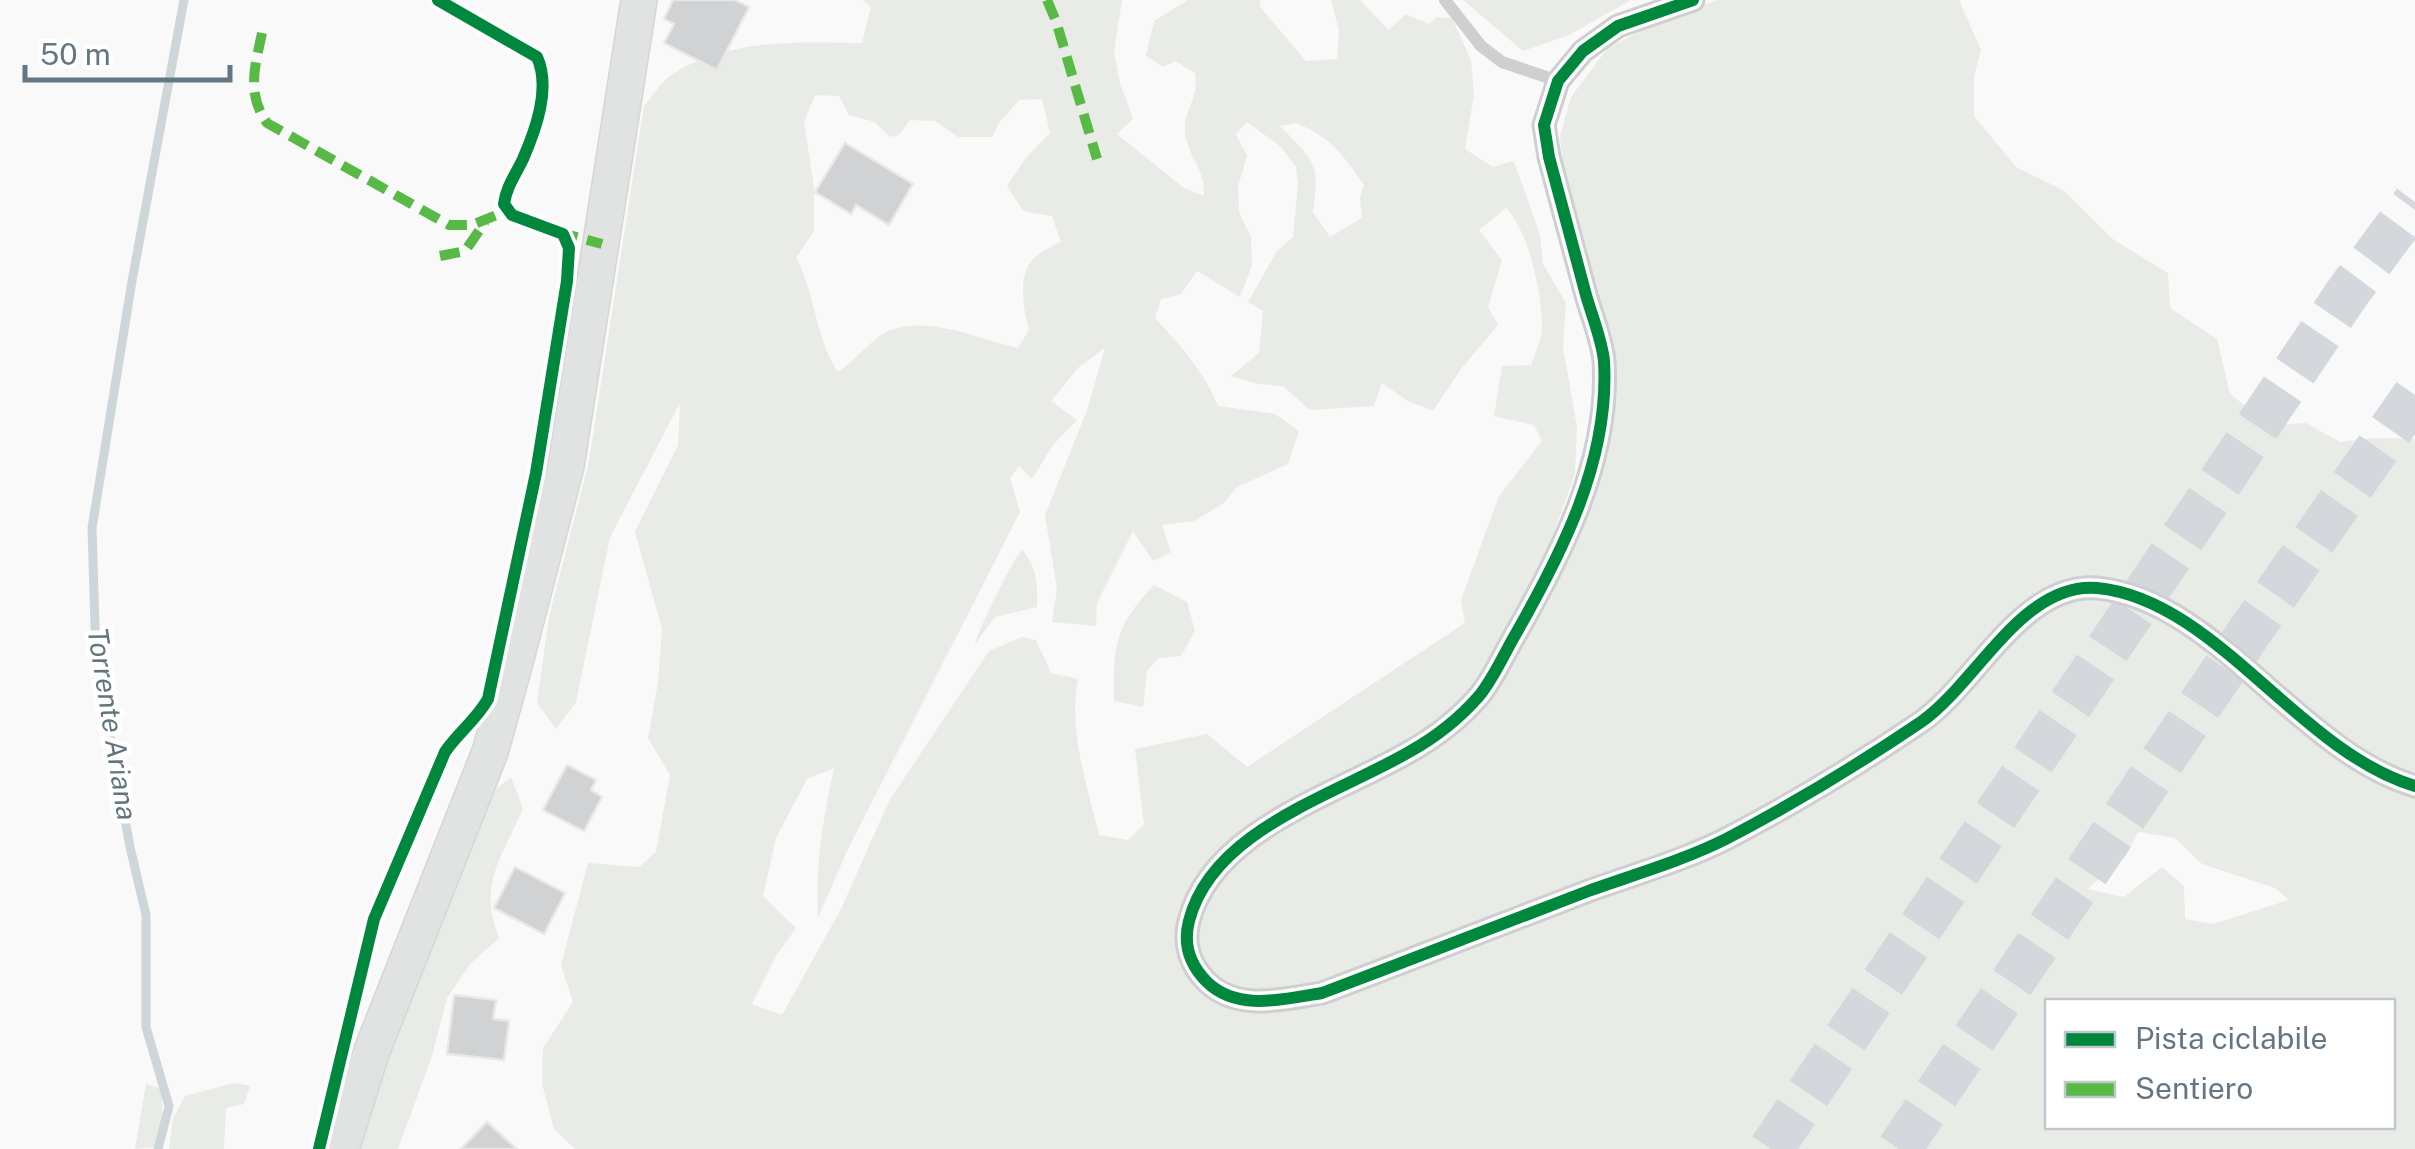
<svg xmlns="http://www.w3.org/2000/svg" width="2415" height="1149" font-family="'Public Sans',sans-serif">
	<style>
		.green { fill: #e8ebe6; fill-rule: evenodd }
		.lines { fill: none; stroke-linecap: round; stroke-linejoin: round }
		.stream { stroke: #ced6d9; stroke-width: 9 }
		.building { fill: #d0d2d3; stroke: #e8e8e8; stroke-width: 2.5 }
		.highway-tunnel { stroke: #d4d8dc; stroke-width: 45; stroke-dasharray: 45 22; stroke-linecap: butt }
		.secondary-casing { stroke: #d5d6d7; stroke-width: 38 }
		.lane { stroke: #cecfd0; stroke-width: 12 }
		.street { stroke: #cecfd0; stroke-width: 25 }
		.secondary { stroke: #e1e2e2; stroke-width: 35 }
		.quiet { stroke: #58b947; stroke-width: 10; stroke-dasharray: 20 10; stroke-linecap: butt }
		.cycleway-casing { stroke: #fff; stroke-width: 19 }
		.cycleway { stroke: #00873e; stroke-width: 12 }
		.labels { text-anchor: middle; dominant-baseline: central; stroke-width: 10; stroke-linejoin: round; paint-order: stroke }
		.water-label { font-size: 28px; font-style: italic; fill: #60757c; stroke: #fff }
	</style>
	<rect width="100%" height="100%" fill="#f9f9f9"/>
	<path class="green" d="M 863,0 L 1122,0 L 1114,51 L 1120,83 L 1133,119 L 1117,134 L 1184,188 L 1204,196 C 1206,168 1185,155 1185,128 C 1185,107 1199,99 1195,73 L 1175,61 L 1163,67 L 1146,56 L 1154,21 L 1188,0 L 1260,0 L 1260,7 L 1306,61 L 1337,59 L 1339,31 L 1331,0 L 1360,0 L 1389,30 L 1406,14 L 1429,24 L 1436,17 L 1452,18 L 1471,60 L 1474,94 L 1465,149 L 1493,167 L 1514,161 L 1540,235 L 1543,264 L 1566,303 L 1563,347 L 1577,427 L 1575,474 L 1549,546 L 1610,425 L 1565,191 L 1560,136 L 1571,97 L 1607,49 L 1657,22 L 1718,0 L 1959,0 L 1981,50 L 1974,76 L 1974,116 L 2016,167 L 2063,190 L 2114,240 L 2168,273 L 2170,308 L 2217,339 L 2230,394 L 2270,425 L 2306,423 L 2340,442 L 2375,438 L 2415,439 L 2415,1149 L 575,1149 L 554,1129 L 542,1084 L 543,1048 L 573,1002 L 561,965 L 588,863 L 639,867 L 656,852 L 670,775 L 648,738 L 658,683 L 662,629 L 635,532 L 678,445 L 680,403 L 610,537 L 576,702 L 556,729 L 537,703 L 549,617 L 589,461 L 644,106 C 652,97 659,84 670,76 C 725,38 799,42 862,43 L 871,7 ZM 815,95 L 839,96 L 849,115 L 875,122 L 890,137 L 899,135 L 910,120 L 935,121 L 958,137 L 992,137 L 999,123 L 1019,100 L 1042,99 L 1050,133 L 1025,159 L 1007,186 L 1023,211 L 1052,216 L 1061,242 C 1050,247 1034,254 1028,266 C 1019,283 1024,312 1029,330 L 1018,348 C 979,340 918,310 880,336 C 865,346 854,362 838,372 C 815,338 816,294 796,258 L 814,231 L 814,187 L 804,122 ZM 1247,122 L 1280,146 L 1296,167 L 1298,185 L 1293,237 L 1277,251 L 1248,302 L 1263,311 L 1259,353 L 1231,376 L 1259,384 L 1283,386 L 1310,410 L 1374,406 L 1382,383 L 1406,400 L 1433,411 L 1461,369 L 1498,325 L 1488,307 L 1502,260 L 1479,230 L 1506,208 C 1529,231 1542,294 1542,327 C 1542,339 1535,353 1531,365 L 1502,366 L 1494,416 L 1534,425 L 1542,441 L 1499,496 L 1461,600 L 1465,623 L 1247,767 L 1207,734 L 1135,749 L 1144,824 L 1128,840 L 1099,835 C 1087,785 1068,731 1078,679 L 1051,673 L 1036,640 L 1022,637 L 989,651 L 889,801 L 841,909 L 782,1015 L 752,1004 L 776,956 L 796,928 L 763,896 L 776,838 L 807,779 L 834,768 C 823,818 815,867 818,918 L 847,851 L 1020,512 L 1010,478 L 1019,466 L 1032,479 L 1053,445 L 1077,420 L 1051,401 L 1079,367 L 1105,348 L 1087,410 L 1045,515 L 1057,589 L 1052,622 L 1096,626 L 1097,603 L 1133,531 L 1153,561 L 1171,552 L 1162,525 L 1194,521 L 1224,503 L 1237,487 L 1288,464 L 1299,431 L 1275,414 L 1218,406 C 1204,371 1180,345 1155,318 L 1161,299 L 1181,294 L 1197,271 L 1240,297 L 1252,265 L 1251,237 L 1239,212 L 1238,186 L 1247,156 L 1236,134 ZM 1296,123 C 1331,137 1343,155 1364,185 L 1360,197 L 1362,218 L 1330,237 L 1313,212 C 1320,162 1315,162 1280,126 ZM 2138,832 L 2175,838 L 2202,864 L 2275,888 L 2289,900 L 2213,924 L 2185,919 L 2184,886 L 2162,867 L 2124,897 L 2087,889 L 2126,856 ZM 2048,1002 L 2392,1002 L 2392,1126 L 2048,1126 Z
		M 1463,0 L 1631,0 L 1569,35 L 1523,51 Z
		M 1022,550 C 1037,566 1038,586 1037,607 L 995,617 L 975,644 C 977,633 1015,555 1022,550 Z
		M 1154,585 L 1187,602 L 1195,631 L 1181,656 L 1158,658 L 1147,671 L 1143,707 L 1114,701 C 1113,645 1115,626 1154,585 Z
		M 511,777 L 523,809 C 501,858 478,885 499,938 L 471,963 L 447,998 L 432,1056 L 398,1149 L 352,1149 L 380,1060 L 496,789 Z
		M 234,1083 L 250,1086 L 244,1104 L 226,1108 L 224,1149 L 169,1149 L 173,1119 L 185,1096 Z
		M 146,1084 L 162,1089 L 162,1116 L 157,1147 L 135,1149 Z"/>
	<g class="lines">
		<path class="stream" d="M 158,1149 L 169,1106 L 146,1027 L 146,915 L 130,847 L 96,658 L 92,528 L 132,281 L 184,0"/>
	</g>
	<path class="building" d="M 673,0 L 735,0 L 749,7 L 717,70 L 664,43 L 674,24 L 664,19 Z
		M 845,143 L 913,184 L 889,225 L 856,205 L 851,214 L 815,192 Z
		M 567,765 L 596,780 L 591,790 L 602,797 L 584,831 L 543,810 Z
		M 515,867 L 565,893 L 544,934 L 494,908 Z
		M 454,995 L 496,1000 L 493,1019 L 509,1021 L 504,1060 L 447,1054 Z
		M 487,1122 L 517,1149 L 461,1149 Z"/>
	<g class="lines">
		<path class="highway-tunnel" d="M 1771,1149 L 2348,292 L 2415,202
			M 1899,1149 L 2248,634 L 2415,395"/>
		<defs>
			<path id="secondary" d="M 341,1149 L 371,1053 L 490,752 L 514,666 L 566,466 L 639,0"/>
		</defs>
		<use href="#secondary" class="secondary-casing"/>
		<path class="lane" d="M 1445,0 L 1481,46 L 1502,62 L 1558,81"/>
		<path class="street" d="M 1693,0 L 1618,26 L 1583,51 L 1558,81 L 1544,125 L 1549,157 C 1561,203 1574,249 1586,295 C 1592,316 1602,340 1604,361 C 1610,460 1562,553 1514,637 C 1503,656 1493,679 1479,696 C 1459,719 1436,737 1409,752 C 1335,795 1212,830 1189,921 C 1183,944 1190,965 1207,982 C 1238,1012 1284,999 1322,993 C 1412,959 1502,924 1591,890 C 1636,874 1684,860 1726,839 C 1793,804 1859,764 1921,722 C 1976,684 2022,582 2097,588 C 2215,599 2298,751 2415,786"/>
		<use href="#secondary" class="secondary"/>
		<path class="quiet" d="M 1047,0 L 1056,21 L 1097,159
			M 262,33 C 255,67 246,93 267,123 L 449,225 L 472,225 L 499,214 L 512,215
			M 558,232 L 602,244
			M 440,256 L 465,251 L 485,222"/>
		<defs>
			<path id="cycleway" d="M 1693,0 L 1618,26 L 1583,51 L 1558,81 L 1544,125 L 1549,157 C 1561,203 1574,249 1586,295 C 1592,316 1602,340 1604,361 C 1610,460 1562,553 1514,637 C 1503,656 1493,679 1479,696 C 1459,719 1436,737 1409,752 C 1335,795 1212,830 1189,921 C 1183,944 1190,965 1207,982 C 1238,1012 1284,999 1322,993 C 1412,959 1502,924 1591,890 C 1636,874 1684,860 1726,839 C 1793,804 1859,764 1921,722 C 1976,684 2022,582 2097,588 C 2215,599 2298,751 2415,786
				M 319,1149 L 374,919 L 445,752 C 458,733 476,720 488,699 L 536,473 L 567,281 L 569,248 L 563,234 L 512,215 L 504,204 C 506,187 516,174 523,159 C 536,129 551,88 537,57 L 438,0"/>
		</defs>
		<use href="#cycleway" class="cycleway-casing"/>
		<use href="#cycleway" class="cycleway"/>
	</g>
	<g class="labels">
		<g class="water-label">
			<text transform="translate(113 724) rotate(81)">Torrente Ariana</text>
		</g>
	</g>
	<rect x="2045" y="999" width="350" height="130" fill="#ffffff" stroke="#c1c8cd" stroke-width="2.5"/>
	<rect x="2065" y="1032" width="50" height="15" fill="#00873e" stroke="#c1c8cd" stroke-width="2.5"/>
	<text x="2135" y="1049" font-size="30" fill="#657683">Pista ciclabile</text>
	<rect x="2065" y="1082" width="50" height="15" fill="#58b947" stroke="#c1c8cd" stroke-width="2.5"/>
	<text x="2135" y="1099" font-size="30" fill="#657683">Sentiero</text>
	<path d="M25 65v15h205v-15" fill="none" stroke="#657683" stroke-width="5"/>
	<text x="40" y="65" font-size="30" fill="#657683" stroke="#ffffff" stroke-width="8" paint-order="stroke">50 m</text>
</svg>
